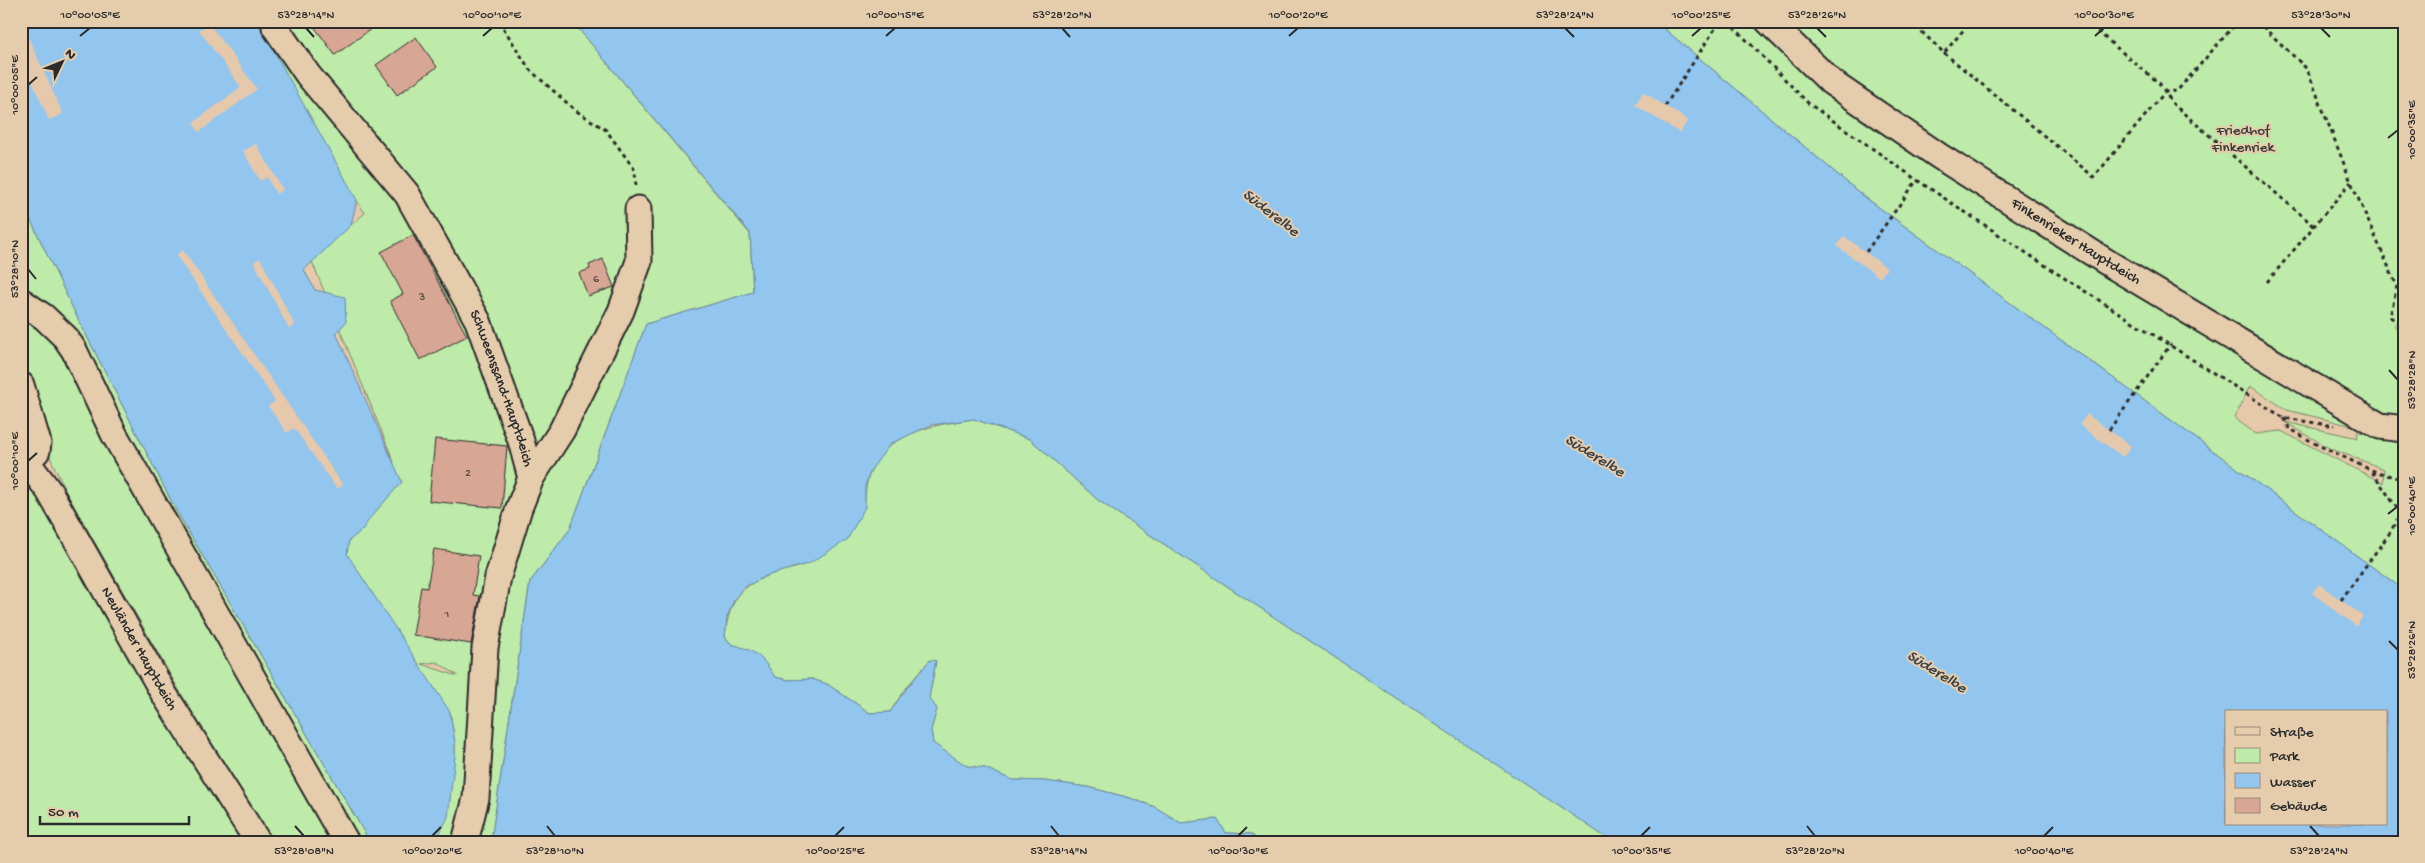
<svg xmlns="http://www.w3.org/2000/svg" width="2425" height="863" font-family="'Gochi Hand',sans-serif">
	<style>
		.green { fill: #beeba9; stroke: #748b6a; fill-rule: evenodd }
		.water { fill: #92c6ef; stroke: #6988a1; fill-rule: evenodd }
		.pier { fill: #e6c8ab }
		.building { fill: #d7a695; stroke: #2b2b2b }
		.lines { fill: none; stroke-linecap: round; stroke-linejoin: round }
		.minor-casing { stroke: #2b2b2b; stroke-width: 29 }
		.path { stroke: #2b2b2b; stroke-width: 3; stroke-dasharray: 4 4; stroke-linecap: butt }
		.minor { stroke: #e4ccad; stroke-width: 25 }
		.ticks { fill: none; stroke: #2b2b2b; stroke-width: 2 }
		.labels { text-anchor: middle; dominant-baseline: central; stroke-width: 4; stroke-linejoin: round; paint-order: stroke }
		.number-label { font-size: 12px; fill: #564a46 }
		.park-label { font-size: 15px; fill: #3a3e38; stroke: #e4ccad }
		.street-label { font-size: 15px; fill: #2b2b2b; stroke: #e4ccad }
		.water-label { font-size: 16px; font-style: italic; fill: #3a4248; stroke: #e4ccad }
		.neatline { fill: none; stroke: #2b2b2b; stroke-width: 2 }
		.ticks-label { font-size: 12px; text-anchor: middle; fill: #2b2b2b }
	</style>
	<rect width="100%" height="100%" fill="#e6c8ab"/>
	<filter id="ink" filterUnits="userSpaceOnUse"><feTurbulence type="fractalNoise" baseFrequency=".02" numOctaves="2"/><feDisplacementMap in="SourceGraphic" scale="10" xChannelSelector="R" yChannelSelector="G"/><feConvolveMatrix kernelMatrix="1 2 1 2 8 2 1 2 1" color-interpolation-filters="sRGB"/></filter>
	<g filter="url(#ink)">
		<path class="green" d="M 244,21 L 572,21 L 750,234 L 753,292 L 646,324 L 570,529 L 530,582 L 492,834 L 494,842 L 481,842 L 473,773 L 457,842 L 423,842 L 438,837 L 455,756 L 455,743 L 450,712 L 335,560 L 394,462 L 311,259 L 365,213 L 271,71 ZM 437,662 L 457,675 L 457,676 L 421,664 Z
			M 1655,21 L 1753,21 L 2357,427 L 2287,410 L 2250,386 L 2234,418 L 2256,434 L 2281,431 L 2383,483 L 2384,469 L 2329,448 L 2285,422 L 2358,438 L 2357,432 L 2404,437 L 2404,590 L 1862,195 Z
			M 1777,21 L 2404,21 L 2404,319 L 2399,319 L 2394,326 L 2404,335 L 2400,358 L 2404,373 L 2404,421 L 2381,415 L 1956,155 L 1841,76 Z
			M 21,200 L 78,319 L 177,512 L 370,842 L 351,842 L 93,377 L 21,298 Z
			M 21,307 L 61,341 L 339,842 L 274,842 L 183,697 L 66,492 L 49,455 L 45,432 L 26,374 L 21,368 Z
			M 974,419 L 1030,439 L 1099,501 L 1613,842 L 1260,842 L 1251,834 L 1226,833 L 1217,819 L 1181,823 L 1155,807 L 1130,798 L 1088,787 L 1045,781 L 1012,780 L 985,768 L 967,766 L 933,744 L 931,730 L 937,709 L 929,698 L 936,661 L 930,660 L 906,688 L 890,712 L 870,713 L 827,684 L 812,679 L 789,680 L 775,677 C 761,656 755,651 731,644 L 725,637 C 729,596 744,582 782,571 C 791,569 800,567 808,563 C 819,558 854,518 865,507 C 863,438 919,427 974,419 Z
			M 21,481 L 31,484 L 246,842 L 21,842 Z"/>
		<path class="water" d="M 21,21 L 257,21 L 357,200 L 351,225 L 304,270 L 315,290 L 345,297 L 346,322 L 336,333 L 402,482 L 370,518 L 363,529 L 349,541 L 347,554 L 450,712 L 455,743 L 455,756 L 448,817 L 438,837 L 423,842 L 370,842 L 177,512 L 78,319 L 21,200 Z
			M 572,21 L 1655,21 L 1862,195 L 2404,590 L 2404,842 L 1613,842 L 1099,501 L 1030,439 L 974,419 L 931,425 L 890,444 L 871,470 L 865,486 L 865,507 L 847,540 L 810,563 L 766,576 L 743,588 L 734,600 L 727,618 L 725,637 L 731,644 C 756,651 761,655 775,677 L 789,680 L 812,679 L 827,684 L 870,713 L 890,712 L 906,689 L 930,660 L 936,661 L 929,698 L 937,709 L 931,730 L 933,743 L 967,766 L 985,768 L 1012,780 L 1045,781 L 1088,787 L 1130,798 L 1155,807 L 1181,823 L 1217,819 L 1226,833 L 1251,834 L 1260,842 L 494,842 L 492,834 L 530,582 L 570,529 L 646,324 L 753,292 L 750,233 ZM 2226,712 L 2386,712 L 2386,824 L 2226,824 Z"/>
		<path class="pier" d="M 21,21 L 63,114 L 49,120 L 21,56 Z
			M 209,23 L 257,89 L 199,132 L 193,123 L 241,87 L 199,30 Z
			M 1643,92 L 1688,120 L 1680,133 L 1635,105 Z
			M 256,144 L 283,190 L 276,194 L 267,177 L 260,181 L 243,151 Z
			M 1844,236 L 1887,268 L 1880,278 L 1837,246 Z
			M 183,250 L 343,485 L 337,489 L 294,428 L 287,433 L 268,406 L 275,401 L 176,255 Z
			M 260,258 L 295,325 L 289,329 L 254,262 Z
			M 2087,414 L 2131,446 L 2123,457 L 2079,425 Z
			M 2319,584 L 2363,616 L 2356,626 L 2312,593 Z"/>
		<path class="building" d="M 310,21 L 382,21 L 335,55 Z
			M 416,37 L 437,67 L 397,95 L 376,65 Z
			M 413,235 L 467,336 L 420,360 L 390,301 L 403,294 L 381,252 Z
			M 603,259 L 614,287 L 588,296 L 579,273 L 590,269 L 589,265 Z
			M 435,439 L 507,446 L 502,508 L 429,501 Z
			M 434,549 L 479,556 L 473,595 L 480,596 L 471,644 L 413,635 L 421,587 L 427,588 Z"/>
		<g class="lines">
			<defs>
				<g id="minor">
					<path id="s1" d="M 276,21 L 275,27 L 308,75 L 407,194 L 478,321 L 521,441 L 531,478"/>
					<path id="s2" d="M 1768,21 L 1831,82 L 1939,156 L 2113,266 L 2380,426 L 2404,429"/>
					<path d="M 21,301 L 44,317 L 65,337 L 74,350 L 114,434 L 346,842"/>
					<path d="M 21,385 L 38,443 L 37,451 L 21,468"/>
					<path id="s3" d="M 21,454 L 49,491 L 164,694 L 258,842"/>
					<path d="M 465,842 L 476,798 L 485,648 L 498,577 L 519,508 L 531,478 L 562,430 L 621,311 L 639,261 L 638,209"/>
				</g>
			</defs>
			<use href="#minor" class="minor-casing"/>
			<path class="path" d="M 499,21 L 530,70 L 575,110 L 606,130 L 635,170 L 636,188
				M 1728,21 L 1808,103 L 1917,180 L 2058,274 L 2284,418 L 2335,426
				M 1910,21 L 1944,53 L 1971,21
				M 2085,21 L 2160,84 L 2173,104 L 2314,226
				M 2257,21 L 2307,69 L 2351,182 L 2397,286 L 2390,317 L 2404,325
				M 1944,53 L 2094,177 L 2165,92 L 2177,91 L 2238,21
				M 1665,106 L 1720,21
				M 1866,252 L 1917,180
				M 2267,282 L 2351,182
				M 2284,418 L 2289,428 L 2314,443 L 2371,470 L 2404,480
				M 2109,430 L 2171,344
				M 2341,600 L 2389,534 L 2401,514 L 2371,470"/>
			<use href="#minor" class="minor"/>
		</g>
	</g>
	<path class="ticks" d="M 306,28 L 314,37M 1062,28 L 1070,37M 1565,28 L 1574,37M 1817,28 L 1826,37M 2321,28 L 2330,37M 80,36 L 90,28M 483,36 L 492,28M 886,36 L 895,28M 1289,36 L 1298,28M 1692,36 L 1701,28M 2095,36 L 2104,28M 28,85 L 37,77M 2388,138 L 2398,130M 28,269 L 36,279M 2389,370 L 2398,380M 28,461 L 37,453M 2388,514 L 2398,506M 2389,641 L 2398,650M 295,826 L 304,836M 547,826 L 555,836M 1051,826 L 1059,836M 1807,826 L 1815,836M 2310,826 L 2319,836M 432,836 L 441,827M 835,836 L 844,827M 1238,836 L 1247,827M 1641,836 L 1650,827M 2044,836 L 2053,827"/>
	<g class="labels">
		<g class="number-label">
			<text x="596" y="280">6</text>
			<text x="422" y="298">3</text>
			<text x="468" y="474">2</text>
			<text x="447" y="615">1</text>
		</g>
		<g class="park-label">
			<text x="2243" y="131">Friedhof<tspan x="2243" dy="17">Finkenriek</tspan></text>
		</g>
		<g class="street-label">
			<text stroke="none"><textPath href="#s2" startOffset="380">Finkenrieker Hauptdeich</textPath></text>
			<text stroke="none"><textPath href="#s1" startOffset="436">Schweenssand-Hauptdeich</textPath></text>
			<text stroke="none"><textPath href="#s3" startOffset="228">Neuländer Hauptdeich</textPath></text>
		</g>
		<g class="water-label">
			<text transform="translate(1270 214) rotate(38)">Süderelbe</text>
			<text transform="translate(1594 457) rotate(32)">Süderelbe</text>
			<text transform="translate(1936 673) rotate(32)">Süderelbe</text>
		</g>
	</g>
	<rect width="2425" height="863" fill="none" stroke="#e4ccad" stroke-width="55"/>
	<rect x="2225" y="710" width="162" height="115" fill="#e4ccad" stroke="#9a8c79"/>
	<rect x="2235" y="727" width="25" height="8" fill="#e4ccad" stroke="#9a8c79"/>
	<text x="2270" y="736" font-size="15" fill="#2b2b2b">Straße</text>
	<rect x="2235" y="748" width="25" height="15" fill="#beeba9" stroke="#9a8c79"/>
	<text x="2270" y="760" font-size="15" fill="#2b2b2b">Park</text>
	<rect x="2235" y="773" width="25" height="15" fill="#92c6ef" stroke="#9a8c79"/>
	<text x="2270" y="786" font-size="15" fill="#2b2b2b">Wasser</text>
	<rect x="2235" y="798" width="25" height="15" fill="#d7a695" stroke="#9a8c79"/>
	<text x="2270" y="810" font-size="15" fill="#2b2b2b">Gebäude</text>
	<g transform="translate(62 62) rotate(47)" stroke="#e4ccad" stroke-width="4" paint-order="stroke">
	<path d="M0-4L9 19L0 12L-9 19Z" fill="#2b2b2b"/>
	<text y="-8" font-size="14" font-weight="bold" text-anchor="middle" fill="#2b2b2b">N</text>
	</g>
	<path d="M40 816v8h149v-8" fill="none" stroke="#2b2b2b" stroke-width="2.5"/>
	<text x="48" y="816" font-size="15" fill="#2b2b2b" stroke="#e4ccad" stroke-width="4" paint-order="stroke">50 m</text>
	<rect x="28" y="28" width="2370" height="808" class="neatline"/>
	<g class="ticks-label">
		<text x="90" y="18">10°00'05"E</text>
		<text x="306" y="18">53°28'14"N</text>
		<text x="492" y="18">10°00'10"E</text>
		<text x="895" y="18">10°00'15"E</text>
		<text x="1062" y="18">53°28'20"N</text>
		<text x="1298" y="18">10°00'20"E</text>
		<text x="1565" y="18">53°28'24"N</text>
		<text x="1701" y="18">10°00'25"E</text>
		<text x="1817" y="18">53°28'26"N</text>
		<text x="2104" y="18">10°00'30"E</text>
		<text x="2321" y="18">53°28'30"N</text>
		<text transform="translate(14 85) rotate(-90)" y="4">10°00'05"E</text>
		<text transform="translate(2411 130) rotate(-90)" y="4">10°00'35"E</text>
		<text transform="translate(14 269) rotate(-90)" y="4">53°28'10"N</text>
		<text transform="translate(2411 380) rotate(-90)" y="4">53°28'28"N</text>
		<text transform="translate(14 461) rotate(-90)" y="4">10°00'10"E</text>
		<text transform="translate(2411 506) rotate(-90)" y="4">10°00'40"E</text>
		<text transform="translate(2411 650) rotate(-90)" y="4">53°28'26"N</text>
		<text x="304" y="854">53°28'08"N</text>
		<text x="432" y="854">10°00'20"E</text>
		<text x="555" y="854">53°28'10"N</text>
		<text x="835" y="854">10°00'25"E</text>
		<text x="1059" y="854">53°28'14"N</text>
		<text x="1238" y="854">10°00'30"E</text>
		<text x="1641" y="854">10°00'35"E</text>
		<text x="1815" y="854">53°28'20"N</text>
		<text x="2044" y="854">10°00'40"E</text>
		<text x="2319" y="854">53°28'24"N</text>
	</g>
</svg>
